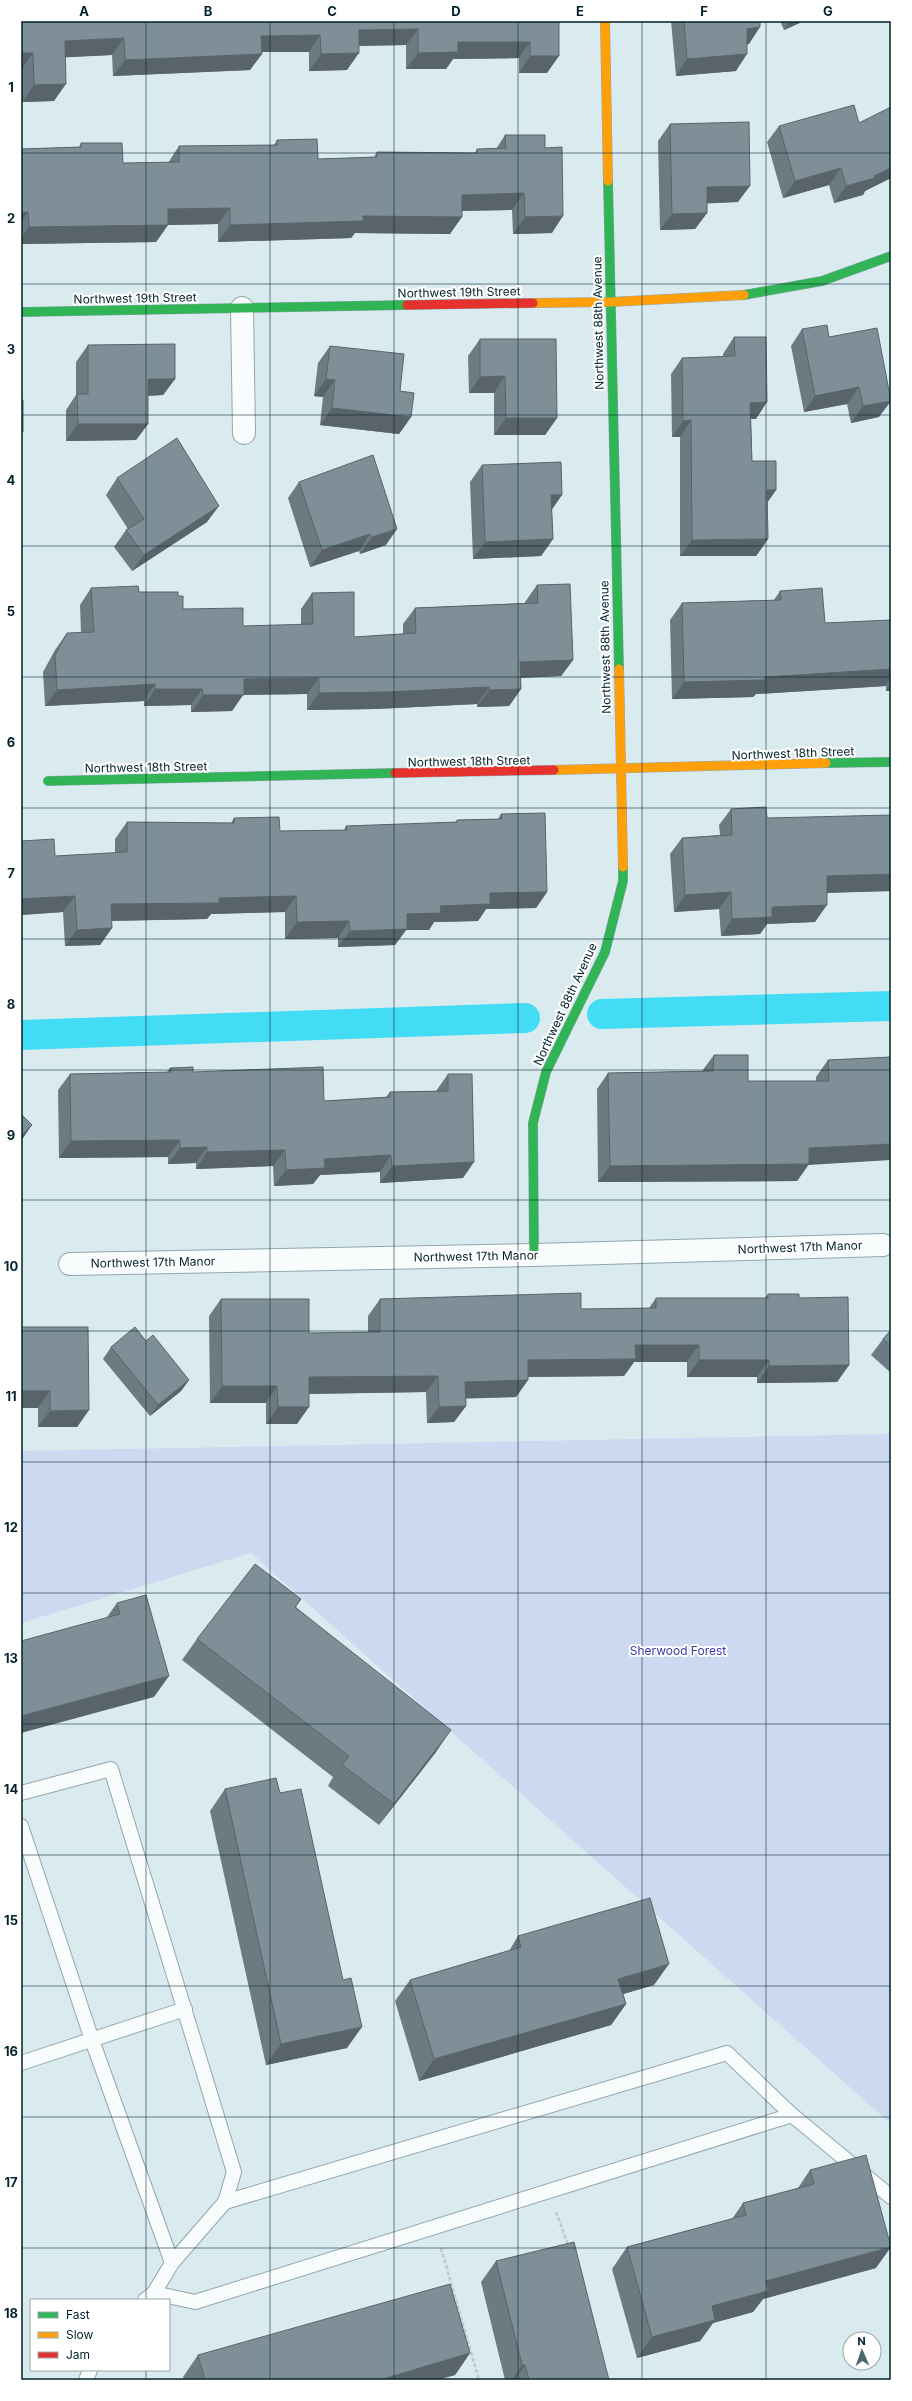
<svg xmlns="http://www.w3.org/2000/svg" width="912" height="2401" font-family="Inter,sans-serif">
	<style>
		.green { fill: #ccd9f1 }
		.lines { fill: none; stroke-linecap: round; stroke-linejoin: round }
		.canal { stroke: #43dcf5; stroke-width: 30 }
		.lane-casing { stroke: #8fa7ad; stroke-width: 16 }
		.street-casing { stroke: #8fa7ad; stroke-width: 24 }
		.fast-casing { stroke: #8fa7ad; stroke-width: 10 }
		.slow-casing { stroke: #8fa7ad; stroke-width: 10 }
		.jam-casing { stroke: #8fa7ad; stroke-width: 10 }
		.path { stroke: #bec9cc; stroke-width: 2.5; stroke-dasharray: 4 2; stroke-linecap: butt }
		.lane { stroke: #f9fcfd; stroke-width: 14 }
		.street { stroke: #f9fcfd; stroke-width: 22 }
		.fast { stroke: #30b455; stroke-width: 9 }
		.slow { stroke: #ff9f0a; stroke-width: 9 }
		.jam { stroke: #e5322d; stroke-width: 9 }
		.wall { fill: #6c7b82 }
		.shaded-wall { fill: #58646a }
		.building { fill: #7e8f97; stroke: #58646a }
		.grid { fill: none; stroke: #00222a; stroke-width: 1; stroke-opacity: 0.55 }
		.labels { text-anchor: middle; dominant-baseline: central; stroke-width: 4; stroke-linejoin: round; paint-order: stroke }
		.street-label { font-size: 12px; fill: #00222a; stroke: #fff }
		.park-label { font-size: 12px; fill: #373ba9; stroke: #fff }
		.neatline { fill: none; stroke: #00222a; stroke-width: 1.5 }
		.grid-label { font-size: 13px; text-anchor: middle; font-weight: bold; fill: #00222a }
	</style>
	<rect width="100%" height="100%" fill="#daebf0"/>
	<path class="green" d="M 891,1434 L 891,2124 L 251,1553 L 21,1623 L 21,1451 Z"/>
	<g class="lines">
		<path class="canal" d="M 602,1014 L 891,1006
			M 21,1035 L 525,1018"/>
		<defs>
			<path id="lane" d="M 21,1793 L 111,1769 L 234,2172 L 225,2202 L 172,2263
				M 21,1826 L 92,2040 L 172,2263 L 154,2293 L 145,2300
				M 21,2063 L 185,2009
				M 225,2202 L 727,2053 L 792,2115 L 891,2197
				M 154,2293 L 195,2302 L 792,2115
				M 86,2380 L 90,2370"/>
			<path id="street" d="M 242,308 L 244,433
				M 70,1264 L 534,1255 L 883,1245"/>
			<path id="fast" d="M 608,181 L 619,669
				M 744,295 L 822,281 L 891,256
				M 21,312 L 407,305
				M 826,763 L 891,762
				M 48,781 L 395,773
				M 534,1255 L 533,1123 L 546,1072 L 605,952 L 623,881 L 623,867"/>
			<path id="slow" d="M 605,21 L 608,181
				M 533,303 L 610,302 L 744,295
				M 619,669 L 623,867
				M 554,770 L 826,763"/>
			<path id="jam" d="M 407,305 L 533,303
				M 395,773 L 554,770"/>
		</defs>
		<use href="#lane" class="lane-casing"/>
		<use href="#street" class="street-casing"/>
		<use href="#fast" class="fast-casing"/>
		<use href="#slow" class="slow-casing"/>
		<use href="#jam" class="jam-casing"/>
		<path class="path" d="M 556,2212 L 569,2247
			M 441,2248 L 479,2380"/>
		<use href="#lane" class="lane"/>
		<use href="#street" class="street"/>
		<use href="#fast" class="fast"/>
		<use href="#slow" class="slow"/>
		<use href="#jam" class="jam"/>
	</g>
	<path class="wall" d="M 21,21 L 559,21 L 547,73 L 519,73 L 519,58 L 453,59 L 446,69 L 406,69 L 406,45 L 359,46 L 347,70 L 309,71 L 309,52 L 261,52 L 250,70 L 113,76 L 112,55 L 65,57 L 54,101 L 22,102 Z
		M 671,21 L 760,21 L 749,44 L 747,44 L 736,71 L 676,76 Z
		M 780,21 L 804,21 L 784,30 Z
		M 891,107 L 891,178 L 865,191 L 863,195 L 834,203 L 829,185 L 783,198 L 767,142 L 779,126 L 859,123 Z
		M 670,124 L 738,202 L 707,203 L 707,213 L 695,229 L 660,230 L 658,141 Z
		M 505,135 L 545,148 L 552,233 L 513,234 L 512,210 L 462,211 L 450,234 L 355,233 L 351,238 L 218,242 L 218,224 L 168,225 L 156,242 L 21,244 L 21,149 L 79,147 L 81,143 L 123,163 L 168,163 L 179,146 L 274,145 L 277,140 L 318,159 L 374,157 L 377,152 L 475,153 L 477,149 L 496,149 Z
		M 802,329 L 829,337 L 879,417 L 851,423 L 847,404 L 804,412 L 791,346 Z
		M 734,337 L 756,419 L 751,419 L 752,461 L 776,490 L 767,503 L 768,539 L 756,556 L 680,556 L 680,437 L 672,437 L 671,374 L 682,358 L 723,357 L 723,354 Z
		M 480,339 L 557,418 L 545,435 L 494,435 L 494,393 L 469,393 L 468,356 Z
		M 88,345 L 175,379 L 163,395 L 148,396 L 148,424 L 136,440 L 66,441 L 66,410 L 76,395 L 76,362 Z
		M 330,346 L 400,391 L 411,417 L 399,434 L 320,425 L 323,397 L 314,396 L 318,363 Z
		M 482,465 L 552,510 L 553,539 L 541,556 L 473,559 L 470,482 Z
		M 117,478 L 207,522 L 132,571 L 114,547 L 126,530 L 128,529 L 106,495 Z
		M 299,482 L 386,545 L 360,554 L 359,551 L 310,567 L 288,498 Z
		M 537,585 L 573,660 L 561,676 L 521,678 L 521,689 L 509,706 L 477,707 L 477,704 L 376,709 L 307,710 L 307,694 L 243,695 L 232,711 L 191,712 L 191,705 L 144,706 L 144,701 L 45,706 L 43,672 L 55,650 L 67,633 L 81,633 L 80,605 L 91,588 L 178,596 L 183,609 L 243,626 L 301,625 L 301,609 L 312,593 L 354,637 L 403,634 L 403,624 L 415,608 L 525,603 L 525,602 Z
		M 780,591 L 825,623 L 891,620 L 891,691 L 886,691 L 886,686 L 756,694 L 753,697 L 672,699 L 670,620 L 682,603 L 774,600 Z
		M 731,809 L 767,818 L 891,891 L 827,893 L 815,922 L 767,924 L 760,934 L 721,936 L 719,909 L 674,912 L 670,854 L 682,838 L 720,835 L 719,825 Z
		M 501,814 L 547,892 L 536,908 L 486,909 L 478,921 L 434,922 L 429,930 L 406,930 L 395,945 L 338,947 L 338,938 L 285,939 L 285,912 L 211,914 L 207,919 L 111,921 L 112,928 L 100,945 L 65,946 L 63,912 L 21,915 L 21,841 L 55,856 L 115,853 L 115,839 L 127,822 L 231,823 L 234,818 L 280,831 L 344,830 L 346,826 L 455,823 L 457,820 L 498,819 Z
		M 891,896 L 891,912 L 890,912 Z
		M 714,1055 L 748,1081 L 816,1081 L 816,1077 L 828,1060 L 891,1057 L 809,1164 L 797,1181 L 598,1182 L 597,1089 L 608,1073 L 702,1071 Z
		M 170,1068 L 193,1072 L 324,1101 L 386,1097 L 390,1092 L 436,1091 L 448,1074 L 463,1178 L 380,1183 L 380,1172 L 320,1175 L 313,1184 L 274,1186 L 273,1166 L 196,1169 L 196,1163 L 168,1164 L 168,1157 L 59,1158 L 58,1090 L 70,1074 L 167,1072 Z
		M 768,1294 L 799,1298 L 849,1365 L 837,1382 L 757,1383 L 757,1377 L 687,1377 L 687,1362 L 634,1362 L 624,1376 L 528,1377 L 528,1380 L 516,1397 L 466,1398 L 466,1406 L 454,1422 L 427,1423 L 426,1392 L 309,1394 L 297,1424 L 266,1424 L 266,1403 L 210,1403 L 209,1316 L 221,1299 L 309,1333 L 368,1332 L 368,1316 L 380,1299 L 581,1309 L 649,1308 L 656,1298 L 765,1298 Z
		M 21,1327 L 89,1410 L 77,1427 L 38,1427 L 38,1408 L 21,1408 Z
		M 891,1330 L 891,1373 L 871,1355 L 883,1339 Z
		M 146,1341 L 189,1380 L 181,1391 L 150,1416 L 103,1359 L 111,1347 Z
		M 301,1599 L 296,1607 L 436,1752 L 379,1825 L 328,1786 L 333,1777 L 182,1660 L 197,1639 Z
		M 117,1603 L 154,1697 L 107,1617 Z
		M 225,1789 L 280,1793 L 347,2048 L 266,2065 L 210,1811 Z
		M 518,1936 L 654,1985 L 623,1994 L 626,2004 L 611,2025 L 419,2081 L 395,2001 L 410,1980 L 509,1951 Z
		M 810,2170 L 876,2268 L 763,2299 L 753,2312 L 713,2323 L 700,2341 L 637,2358 L 612,2269 L 627,2247 L 732,2219 L 743,2203 L 798,2188 Z
		M 496,2261 L 609,2380 L 505,2380 L 481,2282 Z
		M 470,2353 L 455,2375 L 437,2380 L 184,2380 L 183,2377 L 198,2355 Z"/>
	<path class="shaded-wall" d="M 790,21 L 804,21 L 784,30 Z
		M 760,27 L 749,44 L 735,46 L 747,29 Z
		M 418,29 L 406,45 L 347,46 L 359,30 Z
		M 320,35 L 309,52 L 249,52 L 261,36 Z
		M 124,38 L 112,55 L 53,58 L 65,41 Z
		M 458,42 L 530,42 L 519,58 L 453,59 L 446,69 L 406,69 L 418,53 Z
		M 21,53 L 33,53 L 21,70 Z
		M 359,53 L 347,70 L 309,71 L 321,54 Z
		M 262,54 L 250,70 L 113,76 L 125,60 Z
		M 747,54 L 736,71 L 676,76 L 687,59 Z
		M 530,56 L 559,56 L 547,73 L 519,73 Z
		M 66,84 L 54,101 L 22,102 L 34,85 Z
		M 841,168 L 829,185 L 783,198 L 795,181 Z
		M 891,168 L 891,178 L 865,191 L 863,195 L 834,203 L 846,186 L 874,176 Z
		M 750,186 L 738,202 L 695,204 L 707,187 Z
		M 524,193 L 512,210 L 450,211 L 462,195 Z
		M 230,208 L 218,224 L 168,225 L 156,242 L 21,244 L 21,238 L 29,227 L 168,209 Z
		M 28,212 L 21,222 L 21,213 Z
		M 707,213 L 695,229 L 660,230 L 672,214 Z
		M 363,216 L 462,217 L 450,234 L 355,233 L 351,238 L 218,242 L 230,225 Z
		M 563,216 L 552,233 L 513,234 L 525,217 Z
		M 505,376 L 494,393 L 469,393 L 480,377 Z
		M 148,379 L 175,379 L 163,395 L 136,396 Z
		M 326,379 L 335,380 L 323,397 L 314,396 Z
		M 859,387 L 847,404 L 804,412 L 815,396 Z
		M 891,401 L 879,417 L 851,423 L 863,406 Z
		M 767,402 L 756,419 L 739,419 L 750,403 Z
		M 332,408 L 411,417 L 399,434 L 320,425 Z
		M 506,418 L 557,418 L 545,435 L 494,435 Z
		M 691,420 L 680,437 L 672,437 L 683,421 Z
		M 78,424 L 148,424 L 136,440 L 66,441 Z
		M 767,490 L 776,490 L 764,507 Z
		M 551,495 L 562,495 L 551,511 Z
		M 219,506 L 207,522 L 132,571 L 144,555 Z
		M 397,529 L 386,545 L 360,554 L 372,537 Z
		M 370,534 L 359,551 L 310,567 L 322,550 Z
		M 553,539 L 541,556 L 473,559 L 485,542 Z
		M 768,539 L 756,556 L 680,556 L 692,540 Z
		M 573,660 L 561,676 L 508,678 L 520,662 Z
		M 891,669 L 891,678 L 886,686 L 756,694 L 753,697 L 672,699 L 684,682 Z
		M 319,678 L 307,694 L 243,695 L 232,711 L 191,712 L 203,695 L 244,679 Z
		M 155,684 L 144,701 L 45,706 L 57,690 Z
		M 891,684 L 891,691 L 886,691 Z
		M 489,687 L 477,704 L 376,709 L 307,710 L 319,693 Z
		M 155,689 L 202,689 L 191,705 L 144,706 Z
		M 521,689 L 509,706 L 477,707 L 489,690 Z
		M 891,874 L 891,891 L 815,893 L 827,876 Z
		M 547,892 L 536,908 L 486,909 L 478,921 L 434,922 L 429,930 L 406,930 L 395,945 L 338,947 L 350,931 L 407,914 L 490,893 Z
		M 731,892 L 719,909 L 674,912 L 685,895 Z
		M 75,896 L 63,912 L 21,915 L 21,899 Z
		M 296,896 L 285,912 L 211,914 L 207,919 L 99,921 L 111,904 L 219,898 Z
		M 827,905 L 815,922 L 767,924 L 760,934 L 721,936 L 732,919 L 772,907 Z
		M 349,921 L 338,938 L 285,939 L 297,922 Z
		M 112,928 L 100,945 L 65,946 L 77,930 Z
		M 32,1125 L 21,1141 L 21,1136 Z
		M 180,1140 L 168,1157 L 59,1158 L 71,1141 Z
		M 891,1144 L 891,1160 L 808,1165 L 809,1164 L 797,1181 L 598,1182 L 610,1166 L 809,1148 Z
		M 207,1147 L 196,1163 L 168,1164 L 180,1148 Z
		M 285,1150 L 273,1166 L 196,1169 L 207,1152 Z
		M 391,1155 L 380,1172 L 320,1175 L 313,1184 L 274,1186 L 286,1170 L 324,1159 Z
		M 474,1162 L 463,1178 L 380,1183 L 392,1166 Z
		M 635,1345 L 699,1345 L 687,1362 L 634,1362 L 624,1376 L 516,1377 L 528,1360 Z
		M 699,1360 L 769,1360 L 757,1377 L 687,1377 Z
		M 849,1365 L 837,1382 L 757,1383 L 769,1366 Z
		M 438,1376 L 426,1392 L 297,1394 L 309,1377 Z
		M 189,1380 L 181,1391 L 150,1416 L 158,1405 Z
		M 528,1380 L 516,1397 L 453,1399 L 465,1382 Z
		M 222,1386 L 277,1386 L 266,1403 L 210,1403 Z
		M 21,1391 L 50,1391 L 38,1408 L 21,1408 Z
		M 466,1406 L 454,1422 L 427,1423 L 439,1407 Z
		M 278,1407 L 309,1407 L 297,1424 L 266,1424 Z
		M 89,1410 L 77,1427 L 38,1427 L 50,1411 Z
		M 169,1676 L 154,1697 L 21,1733 L 21,1716 Z
		M 451,1730 L 436,1752 L 379,1825 L 394,1804 Z
		M 669,1964 L 654,1985 L 603,2000 L 618,1979 Z
		M 626,2004 L 611,2025 L 419,2081 L 434,2059 Z
		M 362,2027 L 347,2048 L 266,2065 L 281,2044 Z
		M 891,2247 L 876,2268 L 763,2299 L 753,2312 L 713,2323 L 700,2341 L 637,2358 L 652,2337 L 712,2306 L 766,2281 Z
		M 470,2353 L 455,2375 L 437,2380 L 380,2380 Z
		M 522,2365 L 525,2365 L 515,2380 L 512,2380 Z"/>
	<path class="building" d="M 21,21 L 559,21 L 559,56 L 530,56 L 530,42 L 458,42 L 458,52 L 418,53 L 418,29 L 359,30 L 359,53 L 321,54 L 320,35 L 261,36 L 262,54 L 125,60 L 124,38 L 65,41 L 66,84 L 34,85 L 33,53 L 21,53 Z
		M 684,21 L 760,21 L 760,27 L 747,29 L 747,54 L 687,59 Z
		M 854,105 L 859,123 L 891,107 L 891,168 L 874,176 L 875,178 L 846,186 L 841,168 L 795,181 L 779,126 Z
		M 749,122 L 750,186 L 707,187 L 707,213 L 672,214 L 670,124 Z
		M 505,135 L 545,135 L 545,148 L 562,147 L 563,216 L 525,217 L 524,193 L 462,195 L 462,217 L 363,216 L 363,221 L 230,225 L 230,208 L 168,209 L 168,225 L 29,227 L 28,212 L 21,213 L 21,149 L 81,147 L 81,143 L 122,143 L 123,163 L 179,162 L 179,146 L 277,145 L 277,140 L 317,139 L 318,159 L 377,157 L 377,152 L 477,153 L 477,149 L 506,148 Z
		M 827,325 L 829,337 L 877,328 L 891,401 L 863,406 L 859,387 L 815,396 L 802,329 Z
		M 734,337 L 766,337 L 767,402 L 750,403 L 752,461 L 776,461 L 776,490 L 767,490 L 768,539 L 692,540 L 691,420 L 683,421 L 682,358 L 735,356 Z
		M 480,339 L 556,339 L 557,418 L 506,418 L 505,376 L 480,377 Z
		M 175,344 L 175,379 L 148,379 L 148,424 L 78,424 L 77,394 L 88,394 L 88,345 Z
		M 330,346 L 404,354 L 400,391 L 414,393 L 411,417 L 332,408 L 335,380 L 326,379 Z
		M 21,400 L 23,400 L 23,432 L 21,432 Z
		M 177,438 L 219,506 L 144,555 L 126,530 L 144,519 L 117,478 Z
		M 373,455 L 397,529 L 372,537 L 370,534 L 322,550 L 299,482 Z
		M 561,462 L 562,495 L 551,495 L 553,539 L 485,542 L 482,465 Z
		M 570,584 L 573,660 L 520,662 L 521,689 L 489,690 L 489,687 L 387,692 L 319,693 L 319,678 L 244,679 L 244,695 L 203,695 L 202,689 L 155,689 L 155,684 L 57,690 L 55,655 L 67,633 L 94,632 L 91,588 L 138,586 L 139,592 L 178,592 L 178,596 L 183,596 L 183,609 L 243,608 L 243,626 L 313,624 L 312,593 L 354,592 L 354,637 L 416,633 L 415,608 L 538,603 L 537,585 Z
		M 822,588 L 825,623 L 891,620 L 891,669 L 765,677 L 765,680 L 684,682 L 682,603 L 781,600 L 780,591 Z
		M 766,807 L 767,818 L 891,815 L 891,874 L 827,876 L 827,905 L 772,907 L 772,917 L 732,919 L 731,892 L 685,895 L 682,838 L 732,835 L 731,809 Z
		M 545,813 L 547,892 L 490,893 L 490,904 L 440,906 L 441,913 L 407,914 L 407,929 L 350,931 L 349,921 L 297,922 L 296,896 L 219,898 L 219,903 L 111,904 L 112,928 L 77,930 L 75,896 L 21,899 L 21,841 L 54,839 L 55,856 L 127,852 L 127,822 L 234,823 L 234,818 L 279,817 L 280,831 L 347,830 L 346,826 L 457,822 L 457,820 L 502,819 L 501,814 Z
		M 714,1055 L 748,1055 L 748,1081 L 829,1081 L 828,1060 L 891,1057 L 891,1144 L 809,1148 L 809,1164 L 610,1166 L 608,1073 L 713,1071 Z
		M 193,1067 L 193,1072 L 323,1067 L 324,1101 L 390,1097 L 390,1092 L 448,1091 L 448,1074 L 472,1074 L 474,1162 L 392,1166 L 391,1155 L 324,1159 L 325,1168 L 286,1170 L 285,1150 L 207,1152 L 207,1147 L 180,1148 L 180,1140 L 71,1141 L 70,1074 L 171,1072 L 170,1068 Z
		M 21,1114 L 32,1125 L 21,1136 Z
		M 581,1293 L 581,1309 L 656,1308 L 656,1298 L 768,1298 L 768,1294 L 799,1294 L 799,1298 L 848,1297 L 849,1365 L 769,1366 L 769,1360 L 699,1360 L 699,1345 L 635,1345 L 636,1359 L 528,1360 L 528,1380 L 465,1382 L 466,1406 L 439,1407 L 438,1376 L 309,1377 L 309,1407 L 278,1407 L 277,1386 L 222,1386 L 221,1299 L 309,1299 L 309,1333 L 380,1332 L 380,1299 Z
		M 21,1327 L 88,1327 L 89,1410 L 50,1411 L 50,1391 L 21,1391 Z
		M 135,1327 L 146,1341 L 153,1335 L 189,1380 L 158,1405 L 111,1347 Z
		M 891,1330 L 891,1346 L 883,1339 Z
		M 255,1564 L 301,1599 L 295,1607 L 451,1730 L 394,1804 L 342,1765 L 349,1756 L 197,1639 Z
		M 146,1595 L 169,1676 L 21,1716 L 21,1641 L 120,1614 L 117,1603 Z
		M 276,1778 L 280,1793 L 301,1789 L 343,1980 L 351,1978 L 362,2027 L 281,2044 L 225,1789 Z
		M 650,1898 L 669,1964 L 618,1979 L 626,2004 L 434,2059 L 410,1980 L 521,1947 L 518,1936 Z
		M 866,2155 L 891,2247 L 766,2281 L 768,2291 L 712,2306 L 715,2320 L 652,2337 L 627,2247 L 746,2215 L 743,2203 L 814,2184 L 810,2170 Z
		M 574,2242 L 609,2380 L 529,2380 L 525,2365 L 522,2365 L 496,2261 Z
		M 450,2284 L 470,2353 L 380,2380 L 205,2380 L 198,2355 Z"/>
	<path class="grid" d="M 146,21 L 146,2300M 270,21 L 270,2380M 394,21 L 394,2380M 518,21 L 518,2380M 642,21 L 642,2380M 766,21 L 766,2380M 21,153 L 891,153M 21,284 L 891,284M 21,415 L 891,415M 21,546 L 891,546M 21,677 L 891,677M 21,808 L 891,808M 21,939 L 891,939M 21,1070 L 891,1070M 21,1200 L 891,1200M 21,1331 L 891,1331M 21,1462 L 891,1462M 21,1593 L 891,1593M 21,1724 L 891,1724M 21,1855 L 891,1855M 21,1986 L 891,1986M 21,2117 L 891,2117M 21,2248 L 891,2248M 146,2370 L 146,2380"/>
	<g class="labels">
		<g class="street-label">
			<text transform="translate(459 292) rotate(-1)">Northwest 19th Street</text>
			<text transform="translate(135 298) rotate(-1)">Northwest 19th Street</text>
			<text transform="translate(598 323) rotate(-91)">Northwest 88th Avenue</text>
			<text transform="translate(605 647) rotate(-91)">Northwest 88th Avenue</text>
			<text transform="translate(793 753) rotate(-2)">Northwest 18th Street</text>
			<text transform="translate(469 761) rotate(-1)">Northwest 18th Street</text>
			<text transform="translate(146 767) rotate(-1)">Northwest 18th Street</text>
			<text transform="translate(565 1004) rotate(-65)">Northwest 88th Avenue</text>
			<text transform="translate(800 1247) rotate(-2)">Northwest 17th Manor</text>
			<text transform="translate(476 1256) rotate(-1)">Northwest 17th Manor</text>
			<text transform="translate(153 1262) rotate(-1)">Northwest 17th Manor</text>
		</g>
		<g class="park-label">
			<text x="678" y="1650">Sherwood Forest</text>
		</g>
	</g>
	<rect width="912" height="2401" fill="none" stroke="#ffffff" stroke-width="44"/>
	<rect x="30" y="2299" width="140" height="72" fill="#ffffff" stroke="#99a7aa"/>
	<rect x="38" y="2312" width="20" height="6" fill="#30b455" stroke="#99a7aa"/>
	<text x="66" y="2319" font-size="12" fill="#00222a">Fast</text>
	<rect x="38" y="2332" width="20" height="6" fill="#ff9f0a" stroke="#99a7aa"/>
	<text x="66" y="2339" font-size="12" fill="#00222a">Slow</text>
	<rect x="38" y="2352" width="20" height="6" fill="#e5322d" stroke="#99a7aa"/>
	<text x="66" y="2359" font-size="12" fill="#00222a">Jam</text>
	<g transform="translate(862 2351) rotate(358)"><circle r="19" fill="#ffffff" stroke="#99a7aa"/>
	<path d="M0-3L7 15L0 10L-7 15Z" fill="#4c686f"/>
	<text y="-6" font-size="11" font-weight="bold" text-anchor="middle" fill="#00222a">N</text>
	</g>
	<rect x="22" y="22" width="868" height="2357" class="neatline"/>
	<g class="grid-label">
		<text x="84" y="16">A</text>
		<text x="208" y="16">B</text>
		<text x="332" y="16">C</text>
		<text x="456" y="16">D</text>
		<text x="580" y="16">E</text>
		<text x="704" y="16">F</text>
		<text x="828" y="16">G</text>
		<text x="11" y="92">1</text>
		<text x="11" y="223">2</text>
		<text x="11" y="354">3</text>
		<text x="11" y="485">4</text>
		<text x="11" y="616">5</text>
		<text x="11" y="747">6</text>
		<text x="11" y="878">7</text>
		<text x="11" y="1009">8</text>
		<text x="11" y="1140">9</text>
		<text x="11" y="1271">10</text>
		<text x="11" y="1401">11</text>
		<text x="11" y="1532">12</text>
		<text x="11" y="1663">13</text>
		<text x="11" y="1794">14</text>
		<text x="11" y="1925">15</text>
		<text x="11" y="2056">16</text>
		<text x="11" y="2187">17</text>
		<text x="11" y="2318">18</text>
	</g>
</svg>
